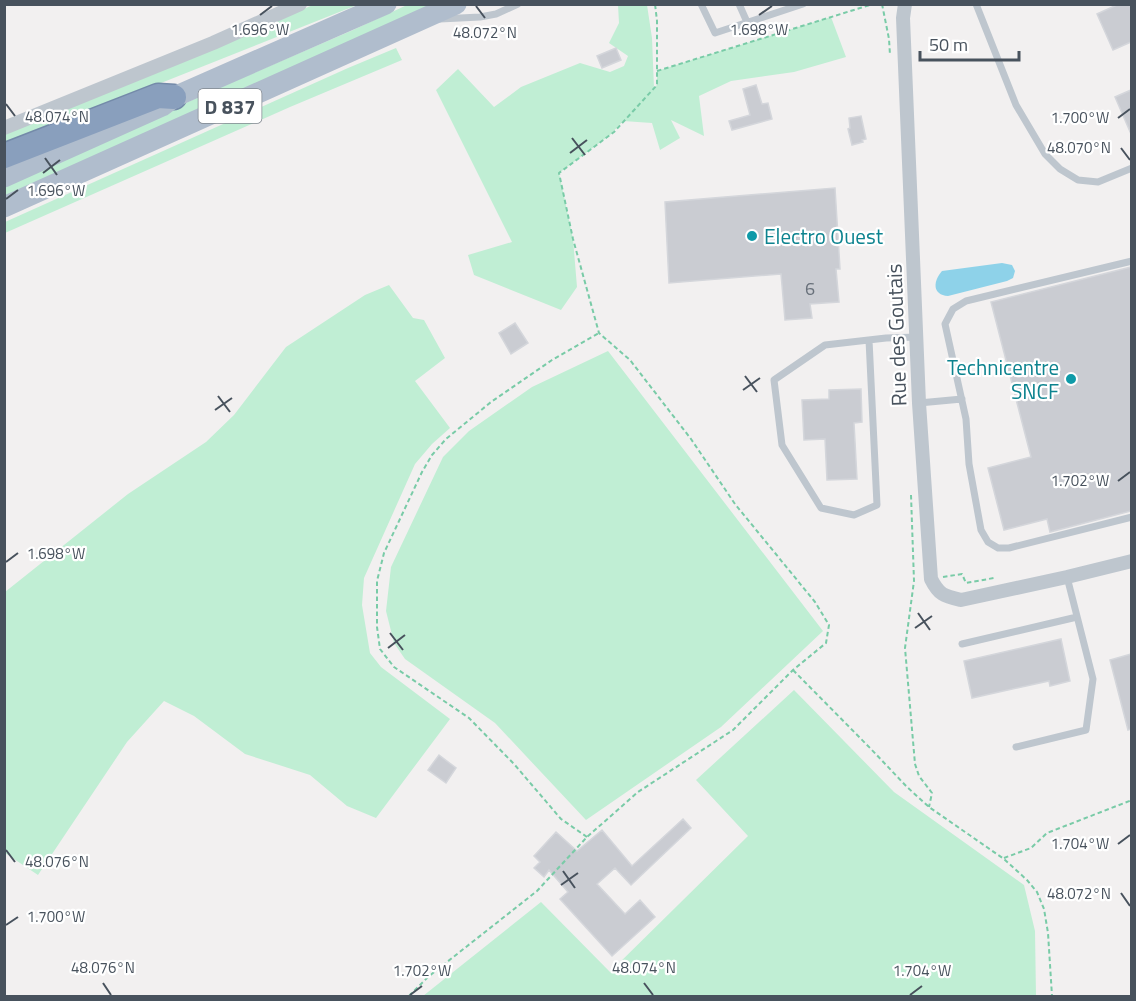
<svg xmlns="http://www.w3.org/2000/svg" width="1136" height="1001" font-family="'Titillium Web',sans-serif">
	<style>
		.green { fill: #c0eed4 }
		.water { fill: #8ed2e9 }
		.building { fill: #caccd2; stroke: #d4d6db; stroke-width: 1.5 }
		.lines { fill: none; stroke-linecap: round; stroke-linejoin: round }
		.highway-casing { stroke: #748aa9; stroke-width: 27 }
		.path { stroke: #79cba7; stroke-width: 2; stroke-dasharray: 4.5 3; stroke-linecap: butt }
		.lane { stroke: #bec6ce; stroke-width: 7 }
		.street { stroke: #bec6ce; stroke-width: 14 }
		.primary { stroke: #b0bdcd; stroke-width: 21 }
		.highway { stroke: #899fbd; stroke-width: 24 }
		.ticks { fill: none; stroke: #48525d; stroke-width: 2 }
		.culture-dot { fill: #0f9aa8; stroke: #fff; stroke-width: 2 }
		.labels { text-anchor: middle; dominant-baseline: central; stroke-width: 4.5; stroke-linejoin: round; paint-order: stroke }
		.number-label { font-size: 18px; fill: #68707a }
		.shield { fill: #fff; stroke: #7f868e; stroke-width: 1.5 }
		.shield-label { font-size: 20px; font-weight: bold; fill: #48525d }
		.culture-label { font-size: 21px; fill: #0d838f; stroke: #fff; text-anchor: start }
		.street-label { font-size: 21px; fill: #48525d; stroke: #fff }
		.ticks-label { font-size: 15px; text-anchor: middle; fill: #48525d; stroke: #fff; stroke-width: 4.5; stroke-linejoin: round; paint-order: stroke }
	</style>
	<rect width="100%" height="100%" fill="#f2f0f0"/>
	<path class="green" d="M 313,5 L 357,5 L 5,145 L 5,133 Z
		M 407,5 L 438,5 L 5,198 L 4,185 L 228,84 L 353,30 Z
		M 618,5 L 647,5 L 652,38 L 654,88 L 657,85 L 657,71 L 831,17 L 846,57 L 794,72 L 731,81 L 699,96 L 704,136 L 671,120 L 680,138 L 660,150 L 652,123 L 623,121 L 610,135 L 559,173 L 573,239 L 577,287 L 561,310 L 474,275 L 468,255 L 512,242 L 436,90 L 458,69 L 494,107 L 521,87 L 580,63 L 610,72 L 624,66 L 628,56 L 609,43 L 619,23 Z
		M 396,48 L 402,60 L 290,107 L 5,233 L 5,222 L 348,68 Z
		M 389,285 L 413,318 L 424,320 L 445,358 L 415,381 L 450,428 L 432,444 L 415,464 L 364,578 L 362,605 L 370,653 L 381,667 L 450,719 L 376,818 L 347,806 L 310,775 L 245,754 L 194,716 L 164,701 L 127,742 L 38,875 L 5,853 L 5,592 L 128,494 L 206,442 L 234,415 L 286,347 L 365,295 Z
		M 608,351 L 823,631 L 721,727 L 586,820 L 495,723 L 405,659 L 394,643 L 386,611 L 391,567 L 443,457 L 469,431 L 532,387 Z
		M 794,690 L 894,792 L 1024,885 L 1035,931 L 1036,996 L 423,996 L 541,902 L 610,972 L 748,836 L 696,780 Z"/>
	<path class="water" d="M 1002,263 L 1012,265 L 1015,271 L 1013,278 L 1007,281 L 948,296 C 932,295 933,281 942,271 Z"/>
	<path class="building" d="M 1119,4 L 1131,4 L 1131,42 L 1113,50 L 1097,14 Z
		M 616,48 L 621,60 L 602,68 L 597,56 Z
		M 756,85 L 762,104 L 768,103 L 772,119 L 732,130 L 729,121 L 750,115 L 743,89 Z
		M 1131,90 L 1131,134 L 1115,97 Z
		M 861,116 L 866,139 L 862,140 L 863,142 L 852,145 L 848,129 L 850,128 L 849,118 Z
		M 835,188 L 840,269 L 836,269 L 839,302 L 810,304 L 812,318 L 785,320 L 781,274 L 669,283 L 665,202 Z
		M 1131,267 L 1131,511 L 1050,532 L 1047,519 L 1004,530 L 988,468 L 1031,457 L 991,302 Z
		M 515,323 L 528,343 L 511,354 L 499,333 Z
		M 861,389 L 862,422 L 854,423 L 857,479 L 827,480 L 825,439 L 804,440 L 802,400 L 829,399 L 829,390 Z
		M 1061,639 L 1070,681 L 1050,686 L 1049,681 L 972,698 L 964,661 Z
		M 1131,654 L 1131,729 L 1128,730 L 1110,660 Z
		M 439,755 L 456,768 L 446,783 L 428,770 Z
		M 683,819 L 691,828 L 631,885 L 615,868 L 597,884 L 625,914 L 640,900 L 655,917 L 612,956 L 560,899 L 568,892 L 549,870 L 544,877 L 534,868 L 540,862 L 534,856 L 556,832 L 577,851 L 602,830 L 632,866 Z"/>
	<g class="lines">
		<defs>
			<path id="highway" d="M 4,156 L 158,96 L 174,97"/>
		</defs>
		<use href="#highway" class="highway-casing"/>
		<path class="path" d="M 882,4 L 889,39 L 890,55
			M 657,71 L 873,4
			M 911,495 L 914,581 L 905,648 L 915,764 L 919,776 L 932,793 L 929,807
			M 943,577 L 962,574 L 966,583 L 994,578
			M 793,670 L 871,749 L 907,787 L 929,807 L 1004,859 L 1027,880 L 1037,892 L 1044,909 L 1048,933 L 1052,996
			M 587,837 L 561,819 L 514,764 L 469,718 L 394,667 L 380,649 L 377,627 L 377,581 L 384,553 L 422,472 L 432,455 L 446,439 L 491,402 L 552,360 L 599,333
			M 1004,858 L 1031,848 L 1047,833 L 1132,800
			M 409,996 L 428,977 L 537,891 L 587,837 L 638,792 L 733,730 L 793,670 L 826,643 L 829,625 L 815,602 L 735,504 L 691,439 L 630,360 L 599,333 L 573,239 L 559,173 L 614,132 L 657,85 L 657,21 L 655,4"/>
		<path class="lane" d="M 701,4 L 715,33 L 803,4
			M 739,4 L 747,22
			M 976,4 L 1016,105 L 1045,154 L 1060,169 L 1078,180 L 1098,182 L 1132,168
			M 440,19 L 480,17 L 496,14 L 518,4
			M 1132,261 L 966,301 L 953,309 L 945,324 L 966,419 L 969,464 L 981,530 L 988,542 L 998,548 L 1009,548 L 1132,517
			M 869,340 L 877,505 L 854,515 L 821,508 L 782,445 L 774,380 L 825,345 L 886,338 L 917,337
			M 919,403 L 962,399
			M 962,644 L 1077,617
			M 1016,747 L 1086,730 L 1093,679 L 1067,577"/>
		<path class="street" d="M 905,4 L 903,18 L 919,403 L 931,579 C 939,595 944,596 961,600 L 1067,577 L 1132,561
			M 4,128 L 213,43 L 300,4"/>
		<path class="primary" d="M 4,177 L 162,106 L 174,97 L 386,4
			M 4,207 L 456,4"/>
		<use href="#highway" class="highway"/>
	</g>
	<path class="ticks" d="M 476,6 L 485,18M 260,15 L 272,6M 759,15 L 772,6M 6,104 L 15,116M 1118,118 L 1130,109M 572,138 L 585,155M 1121,148 L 1130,160M 570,153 L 587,140M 45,158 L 57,175M 43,173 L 60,160M 6,199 L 18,190M 745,376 L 757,392M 743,390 L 760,378M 218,396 L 230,412M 215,410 L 232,398M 1118,481 L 1130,472M 6,562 L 18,553M 918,613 L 930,630M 915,628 L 932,616M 390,633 L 403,650M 388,648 L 405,635M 1118,844 L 1130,835M 6,850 L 15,862M 563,871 L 575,888M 561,885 L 578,873M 1121,893 L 1130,906M 6,925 L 18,917M 103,983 L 111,995M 644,983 L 653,995M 410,995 L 422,986M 910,995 L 922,986"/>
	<g class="culture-dot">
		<circle cx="752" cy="236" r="6"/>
		<circle cx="1071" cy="379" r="6"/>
	</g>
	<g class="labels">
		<g class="number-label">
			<text x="810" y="288">6</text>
		</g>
		<rect class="shield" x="198.5" y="89" width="63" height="34" rx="4.5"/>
		<g class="shield-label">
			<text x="230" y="106">D 837</text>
		</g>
		<g class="culture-label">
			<text x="764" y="236">Electro Ouest</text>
			<text x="1059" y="367" text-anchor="end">Technicentre<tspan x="1059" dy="24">SNCF</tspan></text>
		</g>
		<g class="street-label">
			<text transform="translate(896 335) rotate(-92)">Rue des Goutais</text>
		</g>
	</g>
	<g class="ticks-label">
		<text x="260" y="35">1.696°W</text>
		<text x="759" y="35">1.698°W</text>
		<text x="485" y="38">48.072°N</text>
		<text x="57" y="122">48.074°N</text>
		<text x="1080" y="123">1.700°W</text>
		<text x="1079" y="153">48.070°N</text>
		<text x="56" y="196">1.696°W</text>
		<text x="1080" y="486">1.702°W</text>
		<text x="56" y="559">1.698°W</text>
		<text x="1080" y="849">1.704°W</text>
		<text x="57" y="867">48.076°N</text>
		<text x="1079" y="899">48.072°N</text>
		<text x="56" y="922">1.700°W</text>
		<text x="103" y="973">48.076°N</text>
		<text x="644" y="973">48.074°N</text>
		<text x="422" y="976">1.702°W</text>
		<text x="922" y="976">1.704°W</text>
	</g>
	<rect width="1136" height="1001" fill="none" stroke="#48525d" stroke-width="12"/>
	<path d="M920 51v9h99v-9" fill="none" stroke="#48525d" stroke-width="3"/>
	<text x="929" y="51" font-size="18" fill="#48525d" stroke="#ffffff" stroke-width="4.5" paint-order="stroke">50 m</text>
</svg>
